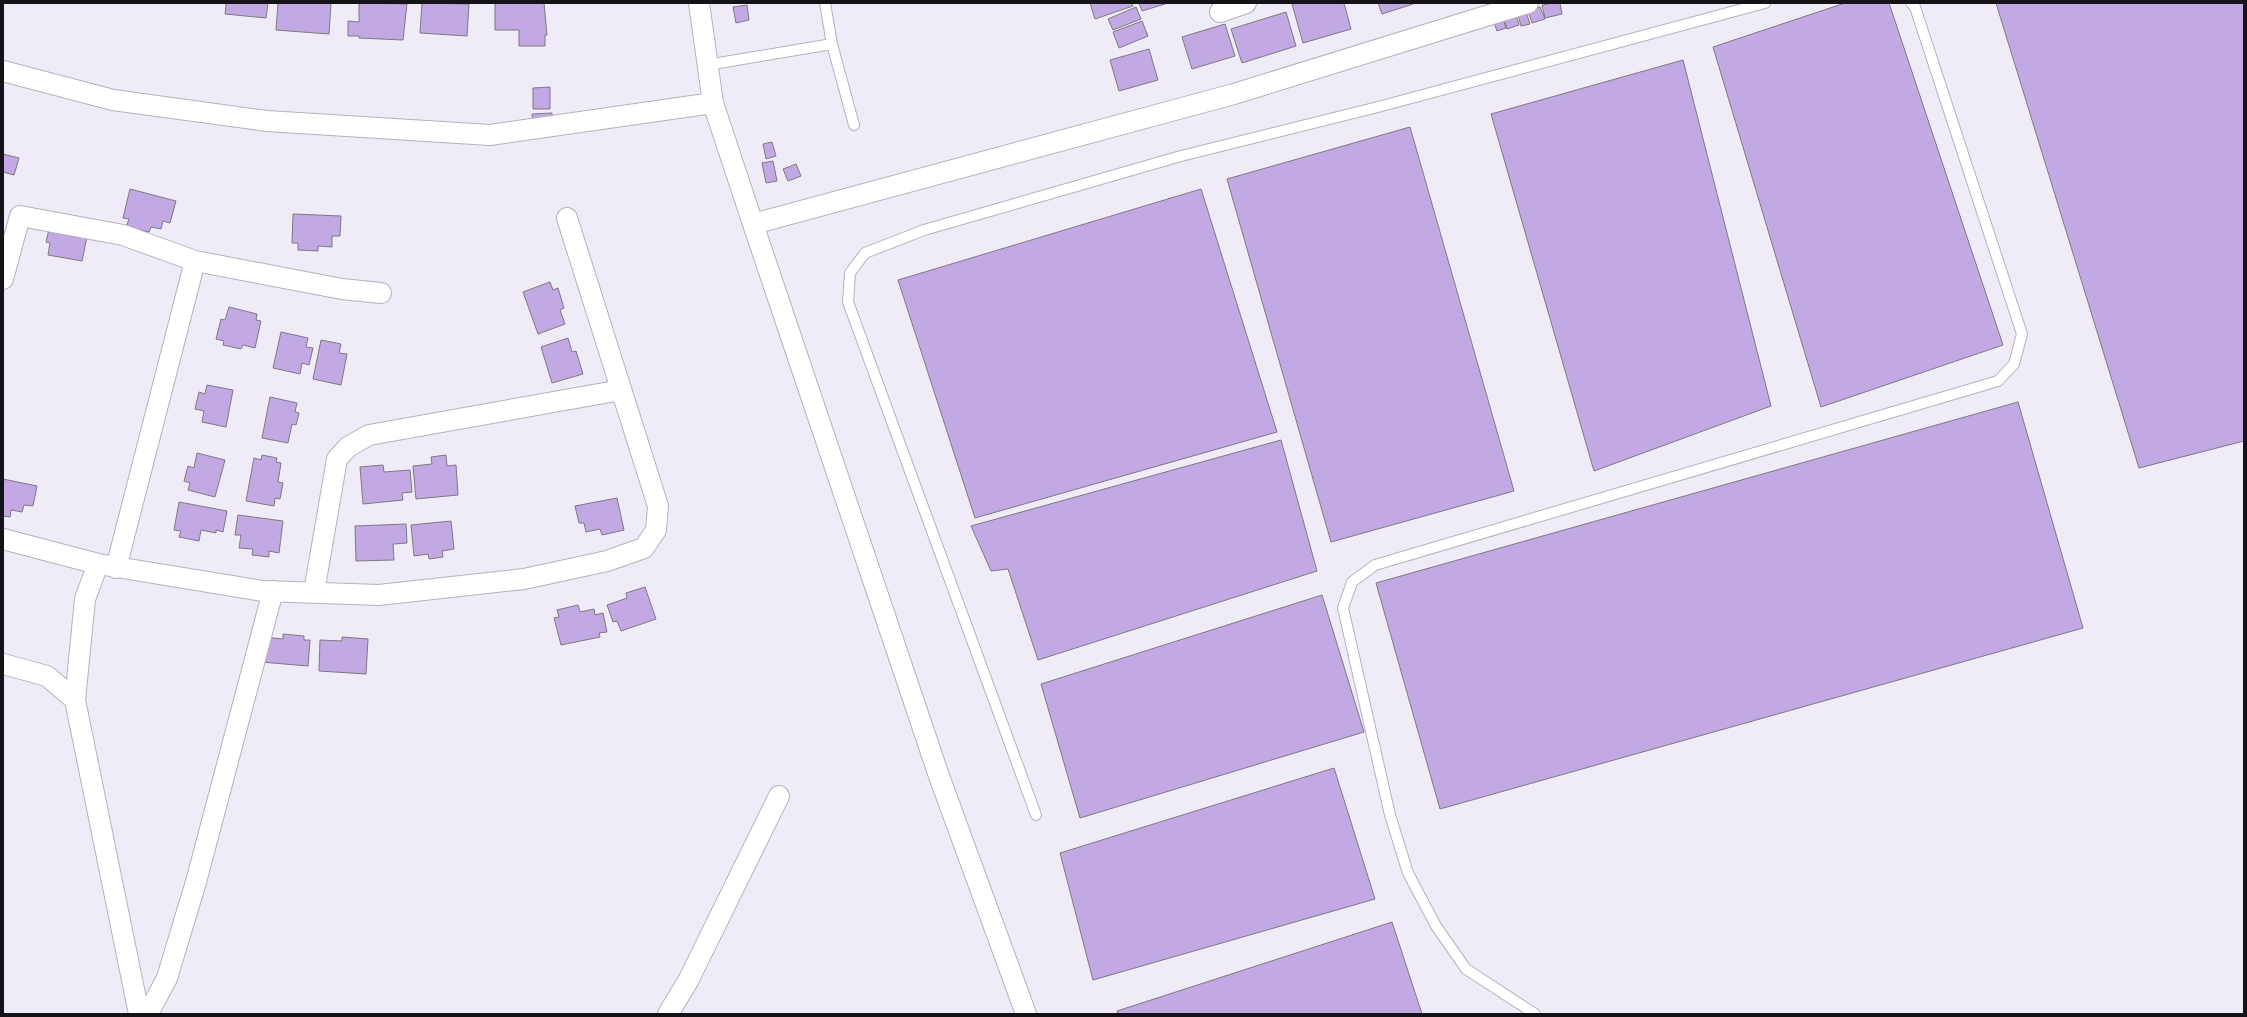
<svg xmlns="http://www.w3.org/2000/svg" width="2247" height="1017" font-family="'Varela Round',sans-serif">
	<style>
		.building { fill: #c3a9e3; stroke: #7d7982 }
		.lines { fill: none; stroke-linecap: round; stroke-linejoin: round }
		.service-casing { stroke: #b6b1bc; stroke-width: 12 }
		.minor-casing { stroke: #b6b1bc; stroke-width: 22 }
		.service { stroke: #fff; stroke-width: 10 }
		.minor { stroke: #fff; stroke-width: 20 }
	</style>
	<rect width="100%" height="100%" fill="#f0ecf7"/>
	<path class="building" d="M 228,3 L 268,3 L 266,18 L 225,14 L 226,4 Z
		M 278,3 L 331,3 L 329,34 L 276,30 Z
		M 359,3 L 407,4 L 403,40 L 359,38 L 359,36 L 348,36 L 348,21 L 359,22 Z
		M 422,3 L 469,4 L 467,36 L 420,33 Z
		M 495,3 L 544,3 L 547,35 L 545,35 L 545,46 L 519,46 L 519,30 L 495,30 Z
		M 1090,3 L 1132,3 L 1133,6 L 1095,19 Z
		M 1139,3 L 1164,3 L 1165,4 L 1142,11 Z
		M 1297,3 L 1344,3 L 1351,29 L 1303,43 L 1292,4 Z
		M 1378,3 L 1413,3 L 1413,4 L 1382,14 Z
		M 1552,3 L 1560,3 L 1562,14 L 1545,18 L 1542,5 Z
		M 1845,3 L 1889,3 L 2003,345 L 1821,407 L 1713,47 Z
		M 1996,3 L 2244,3 L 2244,441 L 2139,468 Z
		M 747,5 L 749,20 L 736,23 L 733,7 Z
		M 1136,7 L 1141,19 L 1113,30 L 1108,19 Z
		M 1540,7 L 1545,19 L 1532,23 L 1528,11 Z
		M 1286,12 L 1296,46 L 1242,63 L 1231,29 Z
		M 1526,12 L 1530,24 L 1521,26 L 1518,15 Z
		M 1516,15 L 1519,25 L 1507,29 L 1504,19 Z
		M 1503,19 L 1506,28 L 1497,31 L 1494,22 Z
		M 1142,21 L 1148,36 L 1119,48 L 1113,32 Z
		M 1225,24 L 1235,56 L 1192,69 L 1182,37 Z
		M 1149,49 L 1158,80 L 1119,91 L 1110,60 Z
		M 1683,60 L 1771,406 L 1594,471 L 1491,114 Z
		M 550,87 L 550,109 L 533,109 L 533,88 Z
		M 552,113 L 552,125 L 533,126 L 532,114 Z
		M 1410,127 L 1514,491 L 1331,542 L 1227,179 Z
		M 772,142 L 776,156 L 766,159 L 763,144 Z
		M 3,154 L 19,158 L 14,175 L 3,172 Z
		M 773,161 L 777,181 L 766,183 L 762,163 Z
		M 796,164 L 801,176 L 788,181 L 783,169 Z
		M 130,189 L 176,201 L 170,223 L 163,221 L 161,229 L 151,227 L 149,232 L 126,227 L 129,219 L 123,218 Z
		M 1201,189 L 1277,432 L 975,518 L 898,280 Z
		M 293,214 L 341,216 L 340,236 L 332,236 L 332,247 L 318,246 L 318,251 L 298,250 L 298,243 L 292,243 Z
		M 50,225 L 88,232 L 82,261 L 48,255 L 50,243 L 46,242 Z
		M 550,282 L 553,290 L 558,288 L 564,308 L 560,310 L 565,324 L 538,334 L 523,292 Z
		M 229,307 L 257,314 L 256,320 L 261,321 L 255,348 L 243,345 L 241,349 L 223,345 L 224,341 L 216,339 L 221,319 L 225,320 Z
		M 281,332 L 308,338 L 306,347 L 313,348 L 309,365 L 302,363 L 300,374 L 273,368 Z
		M 568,338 L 572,352 L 576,351 L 583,374 L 552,383 L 541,347 Z
		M 321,340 L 341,344 L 339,353 L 347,354 L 341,385 L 313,379 Z
		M 207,385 L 233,390 L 226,427 L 202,422 L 204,411 L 195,409 L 199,392 L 205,394 Z
		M 270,397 L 297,403 L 295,412 L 299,413 L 296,425 L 292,424 L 288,443 L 262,438 Z
		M 2018,402 L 2083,628 L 1440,809 L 1376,583 Z
		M 1281,440 L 1317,571 L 1038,660 L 1008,569 L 991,571 L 971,526 Z
		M 197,453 L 225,460 L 215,497 L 188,490 L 190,483 L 184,481 L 188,466 L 194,468 Z
		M 262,455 L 277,458 L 276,462 L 281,463 L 278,482 L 283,483 L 280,499 L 275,498 L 274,506 L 246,501 L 254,458 L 261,460 Z
		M 446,455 L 447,466 L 456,465 L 458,495 L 416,499 L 413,466 L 432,464 L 431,457 Z
		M 383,465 L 384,472 L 410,470 L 412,492 L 402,493 L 403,500 L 363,504 L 360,467 Z
		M 3,479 L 37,486 L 33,506 L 24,505 L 22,512 L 11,510 L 10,517 L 3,516 Z
		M 617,498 L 624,530 L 602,535 L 600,529 L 586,532 L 584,523 L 579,523 L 575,506 Z
		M 179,502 L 227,511 L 223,532 L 216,530 L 216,533 L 201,530 L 199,541 L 179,537 L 181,531 L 174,530 Z
		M 238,515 L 283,521 L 279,553 L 269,551 L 269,557 L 252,555 L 253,549 L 239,548 L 241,535 L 235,535 Z
		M 451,521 L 454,549 L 442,551 L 443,557 L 429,559 L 428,554 L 414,556 L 411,525 Z
		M 406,524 L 407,543 L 393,544 L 394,560 L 356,561 L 355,526 Z
		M 645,587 L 656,619 L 621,631 L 617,621 L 613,622 L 607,605 L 627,598 L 626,593 Z
		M 1322,595 L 1364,732 L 1080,818 L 1041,684 Z
		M 578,605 L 580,612 L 594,609 L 595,615 L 603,613 L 607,632 L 599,633 L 600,637 L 561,645 L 554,618 L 559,617 L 557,610 Z
		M 283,634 L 304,636 L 304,640 L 310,640 L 308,666 L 261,662 L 263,637 L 283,639 Z
		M 342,637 L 368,639 L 366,674 L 319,671 L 320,640 L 342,641 Z
		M 1334,768 L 1375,899 L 1093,980 L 1060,853 Z
		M 1392,922 L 1422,1014 L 1118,1014 L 1117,1011 Z"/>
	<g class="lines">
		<defs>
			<path id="service" d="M 825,3 L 832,44 L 854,125
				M 707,65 L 832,44
				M 1036,815 L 848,302 L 850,273 L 865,253 L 924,230 L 1181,156 L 1378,107 L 1765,3
				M 1535,1014 L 1466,969 L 1436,926 L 1408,873 L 1390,815 L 1343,608 L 1352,582 L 1375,565 L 1998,381 L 2014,364 L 2022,334 L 1915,7 L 1911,3"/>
			<path id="minor" d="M 699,3 L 713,103 L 753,224 L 939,776 L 1026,1014
				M 1220,12 L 1246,3
				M 3,71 L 113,100 L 267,121 L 490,135 L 713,103
				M 753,224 L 1234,94 L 1528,3
				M 3,279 L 20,216 L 123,235 L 195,261
				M 3,539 L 98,564 L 85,599 L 75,700 L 139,1014
				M 98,564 L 263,591 L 379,595 L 524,579 L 607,561 L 644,548 L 656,530 L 658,506 L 567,218
				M 116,568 L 195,261 L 342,289 L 381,293
				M 314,592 L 337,459 L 348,447 L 369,435 L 621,390
				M 3,664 L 47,676 L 75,700
				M 148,1014 L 167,978 L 196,882 L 273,591
				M 668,1014 L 688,981 L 779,796"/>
		</defs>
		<use href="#service" class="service-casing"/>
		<use href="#minor" class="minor-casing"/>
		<use href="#service" class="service"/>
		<use href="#minor" class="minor"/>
	</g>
	<rect width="2247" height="1017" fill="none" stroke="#151317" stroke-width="8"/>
</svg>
